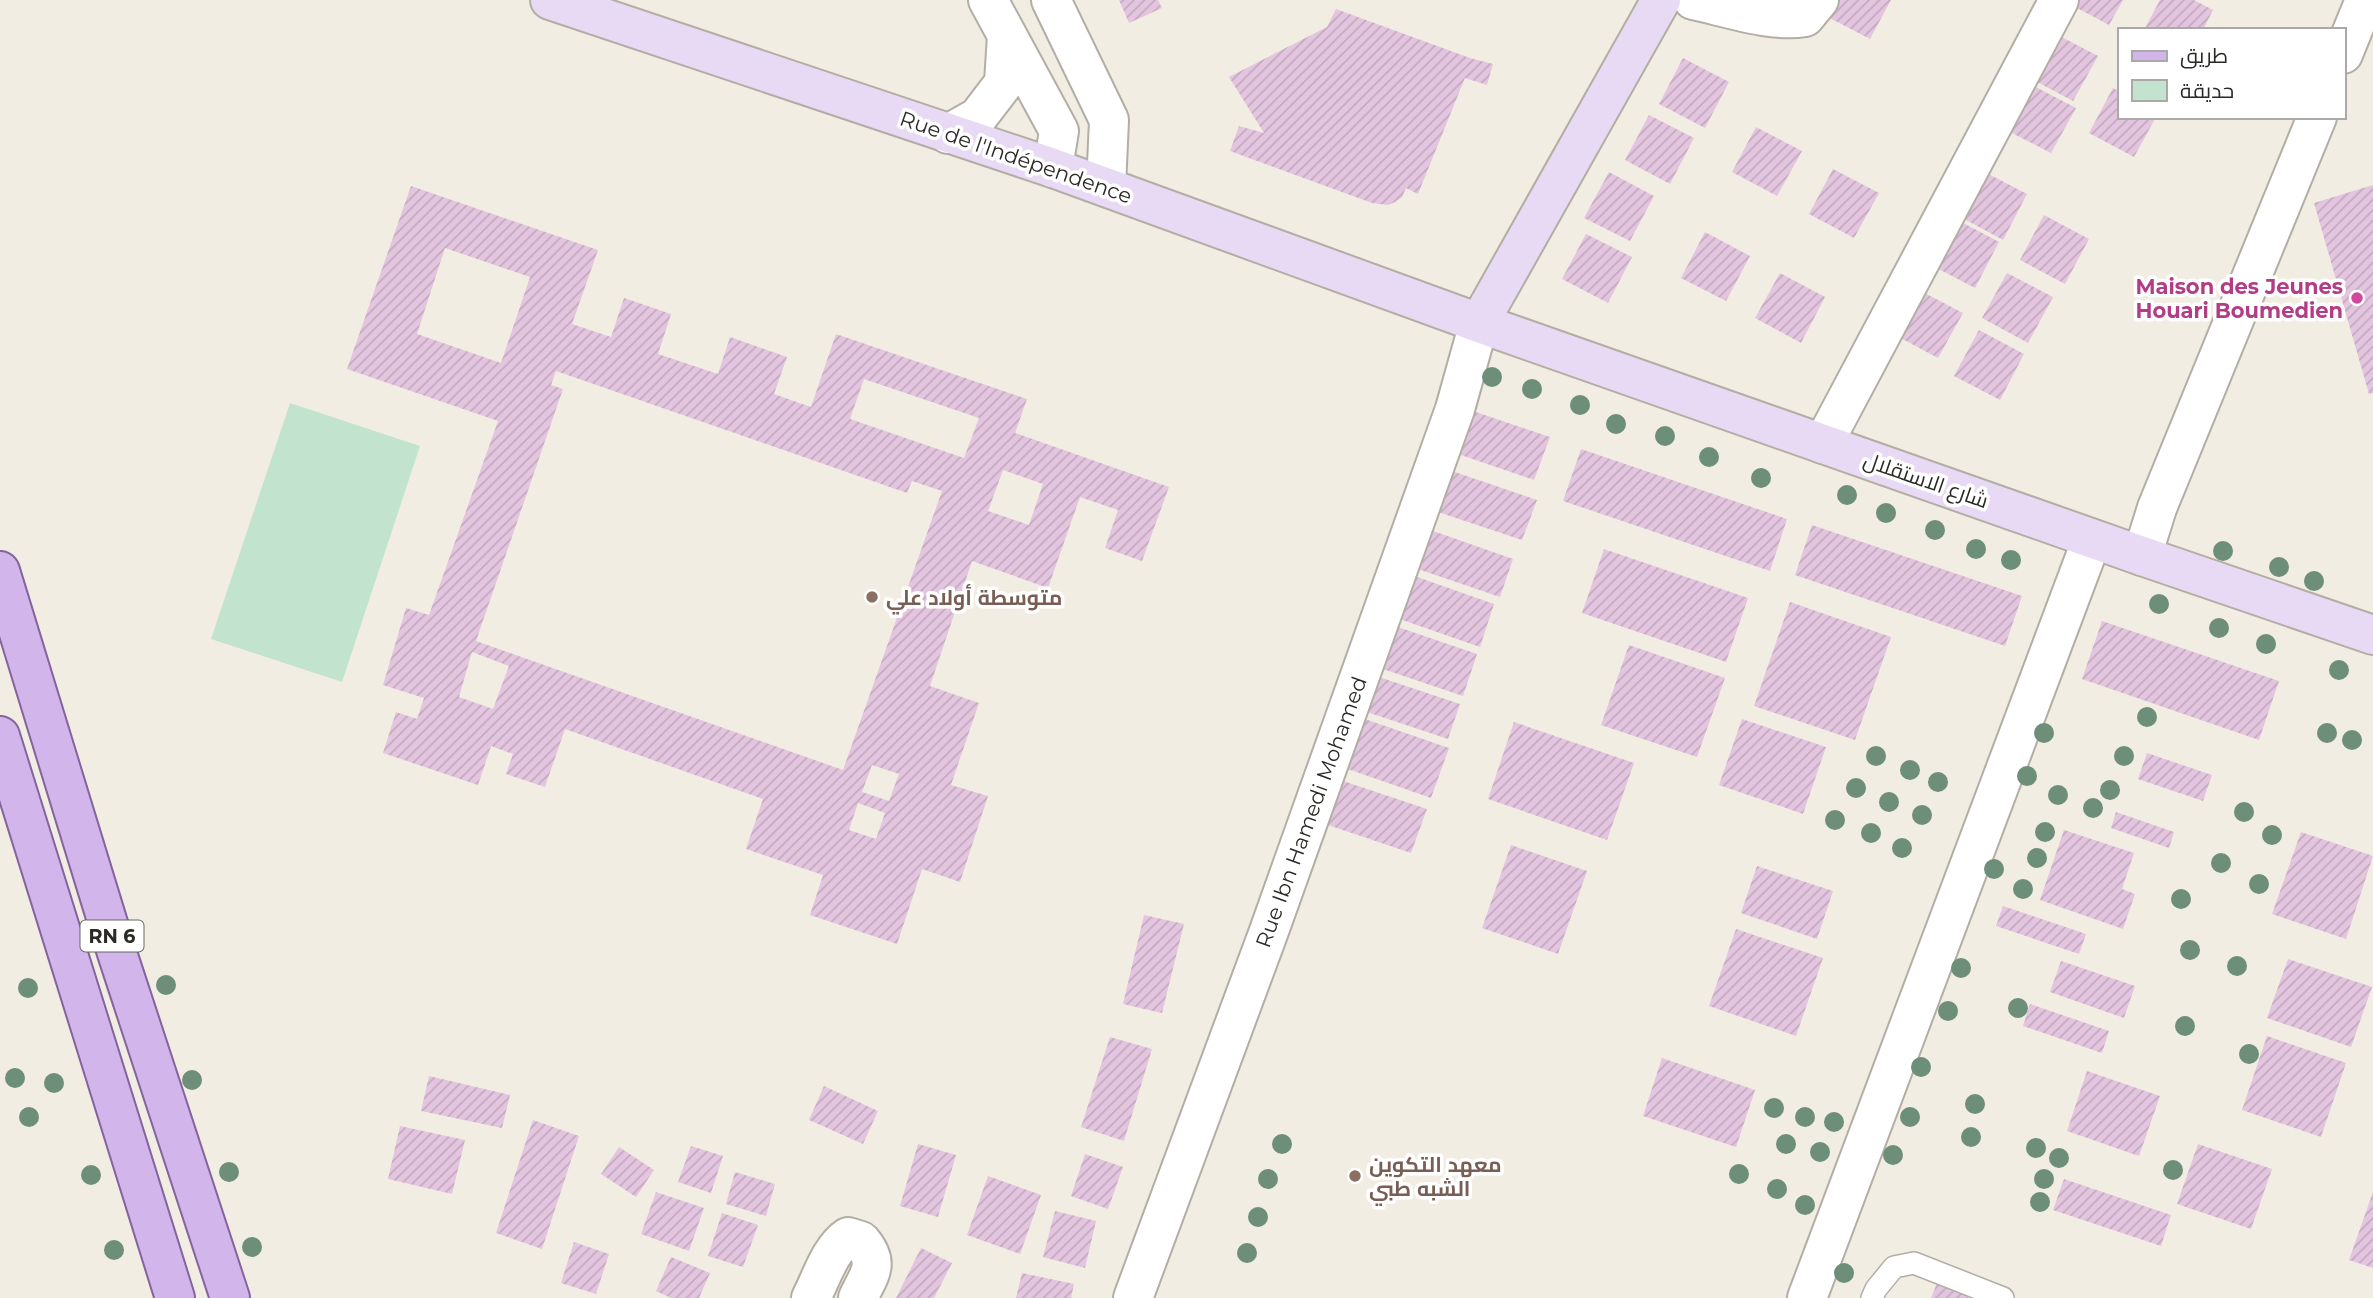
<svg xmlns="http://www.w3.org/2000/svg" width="2373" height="1298" font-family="Montserrat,Cairo,sans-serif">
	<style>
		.park { fill: #c2e3cd }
		.building { fill: url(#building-hatch); fill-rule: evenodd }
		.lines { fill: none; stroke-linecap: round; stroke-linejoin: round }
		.lane-casing { stroke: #b3aea4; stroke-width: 24 }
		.street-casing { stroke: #b3aea4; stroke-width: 42 }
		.secondary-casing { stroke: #b3aea4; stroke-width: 42 }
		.primary-casing { stroke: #83649d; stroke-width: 42 }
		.lane { stroke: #fff; stroke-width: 21 }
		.street { stroke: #fff; stroke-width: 38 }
		.secondary { stroke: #e8daf5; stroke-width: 38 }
		.primary { stroke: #d1b5eb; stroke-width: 38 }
		.tree { fill: #6d8e79 }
		.hotel-dot { fill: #d1479c; stroke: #fff; stroke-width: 2.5 }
		.education-dot { fill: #8d6e63; stroke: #fff; stroke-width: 2.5 }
		.labels { text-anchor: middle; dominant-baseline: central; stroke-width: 7; stroke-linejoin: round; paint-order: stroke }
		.shield { fill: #fff; stroke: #6b6966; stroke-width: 2 }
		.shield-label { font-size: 19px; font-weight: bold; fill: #2b2925 }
		.street-label { font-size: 21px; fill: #2b2925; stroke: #fff }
		.hotel-label { font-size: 21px; font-weight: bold; fill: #b23c85; stroke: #fff; text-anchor: end }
		.education-label { font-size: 21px; font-weight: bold; fill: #785e54; stroke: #fff; text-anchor: start }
	</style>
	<defs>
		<pattern id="building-hatch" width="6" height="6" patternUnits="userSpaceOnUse" patternTransform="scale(1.75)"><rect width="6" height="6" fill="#e3c5df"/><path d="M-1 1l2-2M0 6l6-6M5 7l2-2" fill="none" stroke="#c3a9bf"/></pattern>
	</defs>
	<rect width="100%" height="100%" fill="#f2ede2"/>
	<path class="park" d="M 290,403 L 420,446 L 342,682 L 211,639 Z"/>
	<path class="building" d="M 1119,0 L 1158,0 L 1162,8 L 1129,23 Z
		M 1832,0 L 1891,0 L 1870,39 L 1824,15 Z
		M 2062,0 L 2123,0 L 2109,25 Z
		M 2160,0 L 2194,0 L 2213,10 L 2203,30 L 2144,30 Z
		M 1336,9 L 1470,58 L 1493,64 L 1487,85 L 1465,78 L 1418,194 L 1406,188 L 1402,197 L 1395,202 L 1388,205 L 1372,203 L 1230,151 L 1239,126 L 1264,133 L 1229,77 L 1327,27 Z
		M 2052,32 L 2098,56 L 2073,101 L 2028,77 Z
		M 1683,58 L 1729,82 L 1705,128 L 1659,104 Z
		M 2030,84 L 2076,108 L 2051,153 L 2006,130 Z
		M 2113,88 L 2119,91 L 2119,117 L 2156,117 L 2134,157 L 2089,133 Z
		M 1649,115 L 1694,138 L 1670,184 L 1625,160 Z
		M 1756,127 L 1802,151 L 1777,196 L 1732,172 Z
		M 1833,169 L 1879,193 L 1854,238 L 1809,214 Z
		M 1981,170 L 2027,194 L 2003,240 L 1957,215 Z
		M 1609,172 L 1654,196 L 1630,241 L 1584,218 Z
		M 2373,185 L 2373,393 L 2369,394 L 2314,203 Z
		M 411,186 L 598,250 L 572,324 L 611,337 L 624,298 L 671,314 L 658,354 L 718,374 L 730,337 L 787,357 L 774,394 L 811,407 L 836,334 L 1027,399 L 1015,433 L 1169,487 L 1142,561 L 1105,548 L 1118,510 L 1080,497 L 1048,588 L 972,561 L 930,686 L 979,703 L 951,785 L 988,796 L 960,882 L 922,869 L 897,944 L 810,915 L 823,875 L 746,849 L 763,799 L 565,729 L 545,787 L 506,774 L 513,754 L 491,746 L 478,785 L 383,753 L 396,712 L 417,719 L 424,698 L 383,685 L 406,608 L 429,615 L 498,421 L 347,369 ZM 445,248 L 530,277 L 501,363 L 417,334 ZM 556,371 L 907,493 L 912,481 L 942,491 L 843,770 L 476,641 L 563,389 L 551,385 ZM 864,379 L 979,418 L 964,458 L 850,419 ZM 1003,470 L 1043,484 L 1029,525 L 988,511 ZM 472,652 L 509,666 L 493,709 L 459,697 ZM 872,765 L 899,774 L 889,801 L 862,792 ZM 858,803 L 885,813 L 876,839 L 849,830 Z
		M 2044,215 L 2089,239 L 2065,284 L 2020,260 Z
		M 1954,218 L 1999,242 L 1975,288 L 1929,264 Z
		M 1705,232 L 1750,256 L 1726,301 L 1681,278 Z
		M 1586,234 L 1632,257 L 1608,303 L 1562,279 Z
		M 1780,273 L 1825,297 L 1801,343 L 1755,318 Z
		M 2007,273 L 2053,297 L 2028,343 L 1982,318 Z
		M 1917,289 L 1963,313 L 1938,358 L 1893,334 Z
		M 1979,330 L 2024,354 L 2000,400 L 1954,376 Z
		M 1467,409 L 1550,437 L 1534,480 L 1452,452 Z
		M 1581,449 L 1787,519 L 1770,571 L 1563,501 Z
		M 1449,470 L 1537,500 L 1522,540 L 1435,511 Z
		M 1812,525 L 2022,596 L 2005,646 L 1795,575 Z
		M 1419,526 L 1513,559 L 1500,597 L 1406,565 Z
		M 1604,549 L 1748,598 L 1726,662 L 1582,613 Z
		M 1403,572 L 1494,604 L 1480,647 L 1388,615 Z
		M 1790,602 L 1891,637 L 1855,740 L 1754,706 Z
		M 2102,621 L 2279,681 L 2259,740 L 2082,679 Z
		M 1389,624 L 1477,654 L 1463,696 L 1374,666 Z
		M 1629,645 L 1725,678 L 1697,757 L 1601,725 Z
		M 1373,675 L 1460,704 L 1448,739 L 1361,710 Z
		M 1359,717 L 1449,748 L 1431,798 L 1342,767 Z
		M 1742,719 L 1826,747 L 1803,814 L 1719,785 Z
		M 1514,722 L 1634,763 L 1607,840 L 1488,799 Z
		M 2147,753 L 2212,775 L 2203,801 L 2138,779 Z
		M 1340,780 L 1427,809 L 1411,853 L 1325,824 Z
		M 2116,812 L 2174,832 L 2169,848 L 2111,828 Z
		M 2064,830 L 2134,853 L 2122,889 L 2135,894 L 2123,929 L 2040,900 Z
		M 2301,832 L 2373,856 L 2346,939 L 2272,914 Z
		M 1511,845 L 1587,871 L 1558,954 L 1482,928 Z
		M 1757,866 L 1833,891 L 1817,939 L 1741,913 Z
		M 2003,906 L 2086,934 L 2079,954 L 1996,926 Z
		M 1144,915 L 1184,924 L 1162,1013 L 1123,1004 Z
		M 1736,929 L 1823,958 L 1796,1036 L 1709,1006 Z
		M 2288,959 L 2372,987 L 2351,1047 L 2267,1018 Z
		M 2061,961 L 2135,986 L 2124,1018 L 2050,992 Z
		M 2030,1004 L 2109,1031 L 2102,1053 L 2023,1026 Z
		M 2267,1036 L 2346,1063 L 2321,1137 L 2242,1110 Z
		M 1110,1037 L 1152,1049 L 1124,1141 L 1081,1127 Z
		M 1662,1058 L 1755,1090 L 1736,1147 L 1643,1116 Z
		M 2087,1071 L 2160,1096 L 2139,1156 L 2067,1131 Z
		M 429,1076 L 510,1095 L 502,1128 L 421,1111 Z
		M 824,1086 L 878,1111 L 863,1144 L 809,1120 Z
		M 533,1120 L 579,1136 L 542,1249 L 496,1233 Z
		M 400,1126 L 465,1140 L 452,1194 L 388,1179 Z
		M 918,1144 L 956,1155 L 938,1217 L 900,1206 Z
		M 2198,1144 L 2272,1169 L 2251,1229 L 2177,1204 Z
		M 691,1146 L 723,1156 L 711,1193 L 678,1182 Z
		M 619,1147 L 654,1170 L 636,1197 L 601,1174 Z
		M 1085,1154 L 1123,1167 L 1108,1209 L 1071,1196 Z
		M 735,1172 L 775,1184 L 766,1216 L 726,1204 Z
		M 988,1176 L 1041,1195 L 1020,1254 L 967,1235 Z
		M 2064,1179 L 2171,1215 L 2161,1246 L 2053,1210 Z
		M 656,1192 L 704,1208 L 689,1251 L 641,1234 Z
		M 2373,1192 L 2373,1268 L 2349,1260 Z
		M 1055,1211 L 1096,1221 L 1085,1268 L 1043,1257 Z
		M 722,1213 L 758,1225 L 743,1267 L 708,1256 Z
		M 574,1242 L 609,1254 L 596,1294 L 561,1283 Z
		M 921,1248 L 952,1263 L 934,1298 L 896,1298 Z
		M 671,1257 L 710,1273 L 699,1298 L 671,1298 L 656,1291 Z
		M 1022,1273 L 1074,1284 L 1071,1298 L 1016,1298 Z
		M 1937,1283 L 1969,1294 L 1968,1298 L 1931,1298 Z"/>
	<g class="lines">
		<defs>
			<path id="lane" d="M 1872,1298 L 1876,1289 L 1894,1267 L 1914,1263 L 2003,1298"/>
			<path id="street" d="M 988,0 L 1059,131 L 1053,168
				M 1051,0 L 1109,120 L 1106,187
				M 1693,0 C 1726,7 1772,23 1805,17 L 1819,0
				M 2343,54 L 2365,0
				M 948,134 L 978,117 L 1004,83 L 1007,35
				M 1823,444 L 2059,0
				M 2142,556 L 2157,508 L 2317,117
				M 811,1298 C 821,1279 830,1249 848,1237 L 861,1241 C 881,1264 869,1274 858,1298
				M 1133,1298 L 1269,931 L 1455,409 L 1479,323
				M 1807,1298 L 2092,539"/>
			<path id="secondary" d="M 550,0 L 1053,168 L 1479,323 L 2142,556 L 2373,635
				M 1479,323 L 1661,0"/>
			<path id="primary" d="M 0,571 L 117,953 L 230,1298
				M 0,736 L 175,1298"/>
		</defs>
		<use href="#lane" class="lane-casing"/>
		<use href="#street" class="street-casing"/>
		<use href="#secondary" class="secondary-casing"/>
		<use href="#primary" class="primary-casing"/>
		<use href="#lane" class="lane"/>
		<use href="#street" class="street"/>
		<use href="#secondary" class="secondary"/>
		<use href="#primary" class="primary"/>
	</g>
	<g class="tree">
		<circle cx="1492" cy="377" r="10"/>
		<circle cx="1532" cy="389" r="10"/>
		<circle cx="1580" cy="405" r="10"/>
		<circle cx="1616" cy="424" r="10"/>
		<circle cx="1665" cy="436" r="10"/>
		<circle cx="1709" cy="457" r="10"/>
		<circle cx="1761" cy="478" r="10"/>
		<circle cx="1847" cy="495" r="10"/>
		<circle cx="1886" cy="513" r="10"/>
		<circle cx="1935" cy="530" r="10"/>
		<circle cx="1976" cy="549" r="10"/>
		<circle cx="2223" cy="551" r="10"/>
		<circle cx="2011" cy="560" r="10"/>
		<circle cx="2279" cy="567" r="10"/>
		<circle cx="2314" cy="581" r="10"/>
		<circle cx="2159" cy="604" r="10"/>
		<circle cx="2219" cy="628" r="10"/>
		<circle cx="2266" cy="644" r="10"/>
		<circle cx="2339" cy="670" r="10"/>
		<circle cx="2147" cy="717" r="10"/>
		<circle cx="2044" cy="733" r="10"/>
		<circle cx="2327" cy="733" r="10"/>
		<circle cx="2352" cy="740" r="10"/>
		<circle cx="1876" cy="756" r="10"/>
		<circle cx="2124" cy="756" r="10"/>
		<circle cx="1910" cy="770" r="10"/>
		<circle cx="2027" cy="776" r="10"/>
		<circle cx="1938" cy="782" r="10"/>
		<circle cx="1856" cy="788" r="10"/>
		<circle cx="2110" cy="790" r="10"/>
		<circle cx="2058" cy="795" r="10"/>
		<circle cx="1889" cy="802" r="10"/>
		<circle cx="2093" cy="808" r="10"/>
		<circle cx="2244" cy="812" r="10"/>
		<circle cx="1922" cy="815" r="10"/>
		<circle cx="1835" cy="820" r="10"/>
		<circle cx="2045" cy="832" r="10"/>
		<circle cx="1871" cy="833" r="10"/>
		<circle cx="2272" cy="835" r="10"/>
		<circle cx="1902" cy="848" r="10"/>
		<circle cx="2037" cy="858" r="10"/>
		<circle cx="2221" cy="863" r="10"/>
		<circle cx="1994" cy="869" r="10"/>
		<circle cx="2259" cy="884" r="10"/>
		<circle cx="2023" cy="889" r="10"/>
		<circle cx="2181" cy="899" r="10"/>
		<circle cx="2190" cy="950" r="10"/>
		<circle cx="2237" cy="966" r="10"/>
		<circle cx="1961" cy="968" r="10"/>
		<circle cx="166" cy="985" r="10"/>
		<circle cx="28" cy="988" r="10"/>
		<circle cx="2018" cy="1008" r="10"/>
		<circle cx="1948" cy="1011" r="10"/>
		<circle cx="2185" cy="1026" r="10"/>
		<circle cx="2249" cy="1054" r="10"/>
		<circle cx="1921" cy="1067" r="10"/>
		<circle cx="15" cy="1078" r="10"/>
		<circle cx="192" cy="1080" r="10"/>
		<circle cx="54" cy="1083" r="10"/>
		<circle cx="1975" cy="1104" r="10"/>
		<circle cx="1774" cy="1108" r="10"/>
		<circle cx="29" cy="1117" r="10"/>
		<circle cx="1805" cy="1117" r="10"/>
		<circle cx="1910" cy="1117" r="10"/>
		<circle cx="1834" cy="1122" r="10"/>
		<circle cx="1971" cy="1137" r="10"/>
		<circle cx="1282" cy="1144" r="10"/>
		<circle cx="1786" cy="1144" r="10"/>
		<circle cx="2036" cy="1148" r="10"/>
		<circle cx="1820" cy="1152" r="10"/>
		<circle cx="1893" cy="1155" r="10"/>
		<circle cx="2059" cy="1158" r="10"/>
		<circle cx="2173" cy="1170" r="10"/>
		<circle cx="229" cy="1172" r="10"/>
		<circle cx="1739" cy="1174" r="10"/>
		<circle cx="91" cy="1175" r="10"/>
		<circle cx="1268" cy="1179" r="10"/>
		<circle cx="2044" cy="1179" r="10"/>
		<circle cx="1777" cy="1189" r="10"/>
		<circle cx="2040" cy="1202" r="10"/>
		<circle cx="1805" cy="1205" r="10"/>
		<circle cx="1258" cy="1217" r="10"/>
		<circle cx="252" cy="1247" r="10"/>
		<circle cx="114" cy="1250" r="10"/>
		<circle cx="1247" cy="1253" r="10"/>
		<circle cx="1844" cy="1273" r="10"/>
	</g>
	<circle class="hotel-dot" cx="2357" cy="298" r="7"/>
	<g class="education-dot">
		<circle cx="872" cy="597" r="7"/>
		<circle cx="1355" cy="1176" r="7"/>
	</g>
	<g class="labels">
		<rect class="shield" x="80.5" y="920.5" width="63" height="31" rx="5"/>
		<g class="shield-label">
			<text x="112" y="936">RN 6</text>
		</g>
		<g class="street-label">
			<text transform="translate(1016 157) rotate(19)">Rue de l'Indépendence</text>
			<text transform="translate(1926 480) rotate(19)">شارع الاستقلال</text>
			<text transform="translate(1311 812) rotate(-70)">Rue Ibn Hamedi Mohamed</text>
		</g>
		<g class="hotel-label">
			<text x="2343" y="286">Maison des Jeunes<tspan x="2343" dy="24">Houari Boumedien</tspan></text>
		</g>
		<g class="education-label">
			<text x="886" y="597">متوسطة أولاد علي</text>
			<text x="1369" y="1164">معهد التكوين<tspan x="1369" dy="24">الشبه طبي</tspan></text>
		</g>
	</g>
	<rect x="2118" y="28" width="228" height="91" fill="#ffffff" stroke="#aaa9a8" stroke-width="2"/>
	<rect x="2132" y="51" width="35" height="10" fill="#d1b5eb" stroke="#aaa9a8" stroke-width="2"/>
	<text x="2180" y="63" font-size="21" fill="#2b2925">طريق</text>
	<rect x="2132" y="80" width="35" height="21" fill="#c2e3cd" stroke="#aaa9a8" stroke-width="2"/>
	<text x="2180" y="98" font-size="21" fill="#2b2925">حديقة</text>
</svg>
